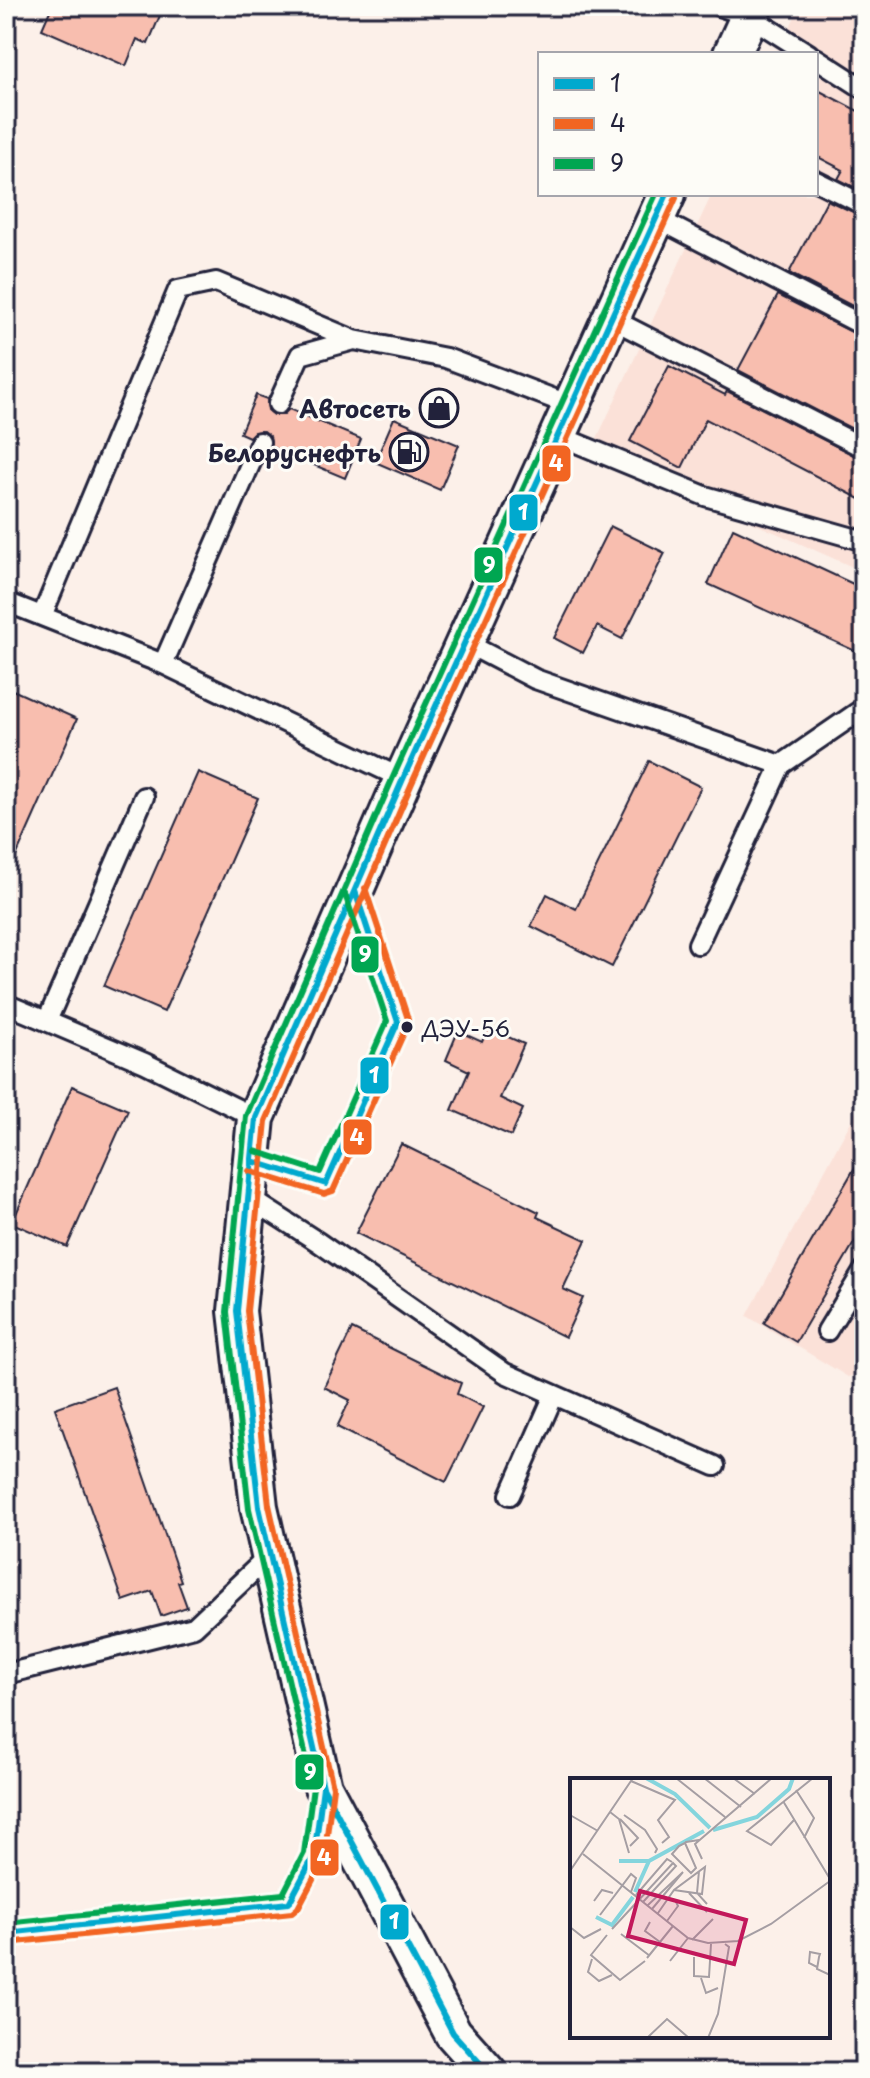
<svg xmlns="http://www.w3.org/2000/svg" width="870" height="2078" font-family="'Playpen Sans',sans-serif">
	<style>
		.built { fill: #fbe1d8 }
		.building { fill: #f8beaf; stroke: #22223b; stroke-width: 2 }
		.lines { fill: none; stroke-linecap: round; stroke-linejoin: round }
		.lane-casing { stroke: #22223b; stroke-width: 24 }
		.street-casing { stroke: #22223b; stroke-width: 42 }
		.lane { stroke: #fdfcf7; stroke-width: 18 }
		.street { stroke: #fdfcf7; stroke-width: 36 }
		.bus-1-casing { stroke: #fdfcf7; stroke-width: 12 }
		.bus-2-casing { stroke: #fdfcf7; stroke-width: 12 }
		.bus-3-casing { stroke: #fdfcf7; stroke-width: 12 }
		.bus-1 { stroke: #00a9ce; stroke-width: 6 }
		.bus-2 { stroke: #f26522; stroke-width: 6 }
		.bus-3 { stroke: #00a651; stroke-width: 6 }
		.bus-dot { fill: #22223b; stroke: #fdfcf7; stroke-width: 3 }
		.labels { text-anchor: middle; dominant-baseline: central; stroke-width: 6; stroke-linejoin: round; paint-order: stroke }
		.bus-label { font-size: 22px; fill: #22223b; stroke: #fdfcf7; text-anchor: start }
		.poi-label { font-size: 24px; font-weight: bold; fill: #22223b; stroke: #fdfcf7; text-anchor: end }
		.inset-river { fill: none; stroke: #84d5dd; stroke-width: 4 }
		.inset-road { fill: none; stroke: #a59ea3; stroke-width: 2 }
		.view { fill: #c2185b; fill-opacity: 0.15; stroke: #c2185b; stroke-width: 4 }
		.inset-edge { fill: none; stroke: #22223b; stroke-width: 4 }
		.line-badge { stroke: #fdfcf7; stroke-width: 3 }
		.badge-label { font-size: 22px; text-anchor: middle; font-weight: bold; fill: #fff }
	</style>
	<rect width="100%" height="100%" fill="#fcf0e9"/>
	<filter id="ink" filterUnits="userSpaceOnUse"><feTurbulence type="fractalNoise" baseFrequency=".0125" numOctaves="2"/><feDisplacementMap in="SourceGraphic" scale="16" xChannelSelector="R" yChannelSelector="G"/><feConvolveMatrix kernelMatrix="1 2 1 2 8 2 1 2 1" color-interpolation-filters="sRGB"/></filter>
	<g filter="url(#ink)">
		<path class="built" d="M 800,6 L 864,6 L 864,572 L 591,451 L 712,194 L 816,194 L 816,54 L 777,54 Z
			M 864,1097 L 864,1372 L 848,1377 L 747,1316 Z"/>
		<path class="building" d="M 52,6 L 164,6 L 148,44 L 137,39 L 126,66 L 42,29 Z
			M 816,89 L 864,114 L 864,192 L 838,179 L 843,170 L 816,156 Z
			M 827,200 L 864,217 L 864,312 L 789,273 Z
			M 778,295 L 864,338 L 864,435 L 738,370 Z
			M 669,366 L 725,395 L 727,391 L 864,460 L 864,501 L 706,419 L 682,468 L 630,441 Z
			M 256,395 L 267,399 L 268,410 L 274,415 L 284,414 L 289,409 L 361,439 L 345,478 L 271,447 L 270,436 L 264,431 L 254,432 L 249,437 L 240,433 Z
			M 394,418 L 459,445 L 440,490 L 375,462 Z
			M 610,526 L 665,553 L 622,639 L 597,626 L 583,653 L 554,638 Z
			M 733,528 L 864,589 L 864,655 L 708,584 Z
			M 6,687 L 77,719 L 6,879 Z
			M 649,761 L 701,787 L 612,967 L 531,926 L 547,894 L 576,909 Z
			M 198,772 L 258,798 L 164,1012 L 104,986 Z
			M 488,1028 L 524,1044 L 500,1098 L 523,1109 L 511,1136 L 452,1110 L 469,1071 L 446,1060 L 458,1031 L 482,1042 Z
			M 72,1086 L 128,1110 L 67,1247 L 12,1223 Z
			M 401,1144 L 539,1212 L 537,1217 L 586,1240 L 563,1289 L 583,1298 L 565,1337 L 356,1233 Z
			M 864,1152 L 864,1226 L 796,1342 L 764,1323 Z
			M 352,1329 L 461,1383 L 457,1394 L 483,1407 L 446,1482 L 337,1427 L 350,1400 L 324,1387 Z
			M 114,1387 L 181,1581 L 178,1582 L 187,1607 L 161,1616 L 152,1591 L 123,1601 L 55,1408 Z"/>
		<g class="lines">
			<defs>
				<path id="lane" d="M 719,6 L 749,16 L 809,54
					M 816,58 L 864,89
					M 816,181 L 864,205
					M 656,218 L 864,326
					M 610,318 L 864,448
					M 278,404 L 300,355 L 354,340 L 446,358 L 570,405
					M 557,435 L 705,496 L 864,541
					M 6,602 L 163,664 L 403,779
					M 42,616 L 178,290 L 216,282 L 354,340
					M 464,642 L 535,679 L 781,765 L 864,708
					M 163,664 L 260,442
					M 698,944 L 781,765
					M 6,1004 L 145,1063 L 256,1118
					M 47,1021 L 144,797
					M 252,1161 L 326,1184 L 398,1022 L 355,893
					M 248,1197 L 318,1242 L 505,1373 L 715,1466
					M 827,1331 L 864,1270
					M 510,1495 L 554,1395
					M 6,1674 L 194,1627 L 270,1555
					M 6,1933 L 289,1903 L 314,1856 L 322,1793"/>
				<path id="street" d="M 732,54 L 754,6
					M 488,2072 L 453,2033 L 323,1787 L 259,1507 L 237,1311 L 256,1118 L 403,779 L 667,194"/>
			</defs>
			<use href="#lane" class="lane-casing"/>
			<use href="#street" class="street-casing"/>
			<use href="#lane" class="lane"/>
			<use href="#street" class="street"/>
			<defs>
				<path id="bus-1" d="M 252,1161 L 326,1184 L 398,1022 L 355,891
					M 317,1762 L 323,1787 L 453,2033 L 488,2072
					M 6,1933 L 289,1903 L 314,1856 L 323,1787 L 259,1507 L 237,1311 L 256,1118 L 403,779 L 667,194"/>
				<path id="bus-2" d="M 249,1171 L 324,1194 L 333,1191 L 407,1026 L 408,1019 L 365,888
					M 7,1943 L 292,1913 L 298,1908 L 324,1859 L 333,1787 L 269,1505 L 247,1311 L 266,1121 L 412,783 L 676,198"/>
				<path id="bus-3" d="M 255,1151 L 320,1172 L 387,1021 L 345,894
					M 6,1923 L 283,1894 L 304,1853 L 313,1787 L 249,1509 L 227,1312 L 246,1116 L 394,775 L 656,194"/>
			</defs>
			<use href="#bus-1" class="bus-1-casing"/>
			<use href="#bus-2" class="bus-2-casing"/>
			<use href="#bus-3" class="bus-3-casing"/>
			<use href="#bus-1" class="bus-1"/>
			<use href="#bus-2" class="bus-2"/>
			<use href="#bus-3" class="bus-3"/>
		</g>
	</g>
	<defs>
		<symbol id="shop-ring" viewBox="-11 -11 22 22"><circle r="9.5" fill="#fdfcf7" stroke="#22223b" stroke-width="1.5"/><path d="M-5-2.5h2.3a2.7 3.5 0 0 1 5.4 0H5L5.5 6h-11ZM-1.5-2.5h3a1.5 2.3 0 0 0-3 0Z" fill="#22223b"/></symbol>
		<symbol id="fuel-ring" viewBox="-11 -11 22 22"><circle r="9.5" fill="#fdfcf7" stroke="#22223b" stroke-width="1.5"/><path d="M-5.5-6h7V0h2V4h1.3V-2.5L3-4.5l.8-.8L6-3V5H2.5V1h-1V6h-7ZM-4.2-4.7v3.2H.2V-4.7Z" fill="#22223b"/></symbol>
	</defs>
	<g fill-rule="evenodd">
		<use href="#shop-ring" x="417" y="386" width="44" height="44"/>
		<use href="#fuel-ring" x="387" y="430" width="44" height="44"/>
	</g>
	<circle class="bus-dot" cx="407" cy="1027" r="7"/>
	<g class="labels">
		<g class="bus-label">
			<text x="422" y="1027">ДЭУ-56</text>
		</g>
		<g class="poi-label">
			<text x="411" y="408">Автосеть</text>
			<text x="381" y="452">Белоруснефть</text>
		</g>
	</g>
	<g transform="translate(570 1778)">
		<rect width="260" height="260" fill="#fcf0e9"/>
		<path class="inset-river" d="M 76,0 L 105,16 L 140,50M 143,52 L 187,39 L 219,11 L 223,0M 49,83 L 79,83M 65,114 L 79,83 L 134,53M 26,139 L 42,147 L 63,119"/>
		<path class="inset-road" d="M 106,0 L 155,39M 134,0 L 171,29M 163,0 L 185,16M 61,3 L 105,22 L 88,42 L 99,59 L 92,65M 226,12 L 244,40 L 234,60M 213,23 L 260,101M 40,34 L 49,41 L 59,75M 0,37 L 28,53M 54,37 L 75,52 L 87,71 L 85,75M 50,41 L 68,60 L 60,68M 224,42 L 201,67 L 177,53 L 243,0M 115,65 L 126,90 L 121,95 L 102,76 L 109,68 L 115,65 L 116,64 L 129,62M 13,76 L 118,160 L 138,165 L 168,163 L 201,146 L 260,103M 132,81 L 125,66 L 202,0M 0,93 L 63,0M 129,93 L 127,115 L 137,126M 119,115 L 137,134M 66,117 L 97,81 L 102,84M 24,123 L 32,112 L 43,115M 78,127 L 113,94 L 82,131M 88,135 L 104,112 L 135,89 L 132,116 L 104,112M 30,137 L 61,96 L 66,100 L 61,114M 97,143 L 108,128 L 105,122M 80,144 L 75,153 L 90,164M 0,149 L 14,160 L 31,151M 42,151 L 103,85 L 106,88 L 73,124M 51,156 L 80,178M 37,157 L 21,177 L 50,202 L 75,183M 122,162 L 143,141M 124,179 L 124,198 L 139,199 L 141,166M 77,180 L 103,148M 22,181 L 18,194 L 29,203 L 42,197M 100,183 L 118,160M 247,189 L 239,185 L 240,174 L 250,176 L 249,179 L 247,191 L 260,197M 131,200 L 136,215 L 148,210M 77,260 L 97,241 L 119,260M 138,260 L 148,236 L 159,169 L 155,166"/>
		<path class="view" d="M 70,113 L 176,142 L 164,186 L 58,158 Z"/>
		<rect width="260" height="260" class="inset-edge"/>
	</g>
	<g class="line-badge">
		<rect x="541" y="444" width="31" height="39" rx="8" fill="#f26522"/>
		<rect x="508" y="493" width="31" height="39" rx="8" fill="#00a9ce"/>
		<rect x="473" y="546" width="31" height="38" rx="8" fill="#00a651"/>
		<rect x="350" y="935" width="30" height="39" rx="8" fill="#00a651"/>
		<rect x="359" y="1056" width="31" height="39" rx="8" fill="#00a9ce"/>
		<rect x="342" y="1118" width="31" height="38" rx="8" fill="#f26522"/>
		<rect x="294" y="1753" width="31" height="38" rx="8" fill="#00a651"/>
		<rect x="309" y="1838" width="31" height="39" rx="8" fill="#f26522"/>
		<rect x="379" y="1903" width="31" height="38" rx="8" fill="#00a9ce"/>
	</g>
	<g class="badge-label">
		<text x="556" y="471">4</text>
		<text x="523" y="520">1</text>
		<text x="489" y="573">9</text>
		<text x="365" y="962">9</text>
		<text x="374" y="1083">1</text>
		<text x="357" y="1145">4</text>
		<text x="310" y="1780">9</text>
		<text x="324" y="1865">4</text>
		<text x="394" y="1929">1</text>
	</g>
	<rect width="870" height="2078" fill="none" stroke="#fdfcf7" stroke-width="32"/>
	<rect x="16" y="16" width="838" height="2046" fill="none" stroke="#22223b" stroke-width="3" filter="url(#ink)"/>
	<rect x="538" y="52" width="280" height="144" fill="#fdfcf7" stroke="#a5a5ac" stroke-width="2"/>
	<rect x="554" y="78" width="40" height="12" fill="#00a9ce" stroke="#a5a5ac" stroke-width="2"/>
	<text x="610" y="92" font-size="24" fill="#22223b">1</text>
	<rect x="554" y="118" width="40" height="12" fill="#f26522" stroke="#a5a5ac" stroke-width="2"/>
	<text x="610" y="132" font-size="24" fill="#22223b">4</text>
	<rect x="554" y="158" width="40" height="12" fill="#00a651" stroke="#a5a5ac" stroke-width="2"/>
	<text x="610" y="172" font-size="24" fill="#22223b">9</text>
</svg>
